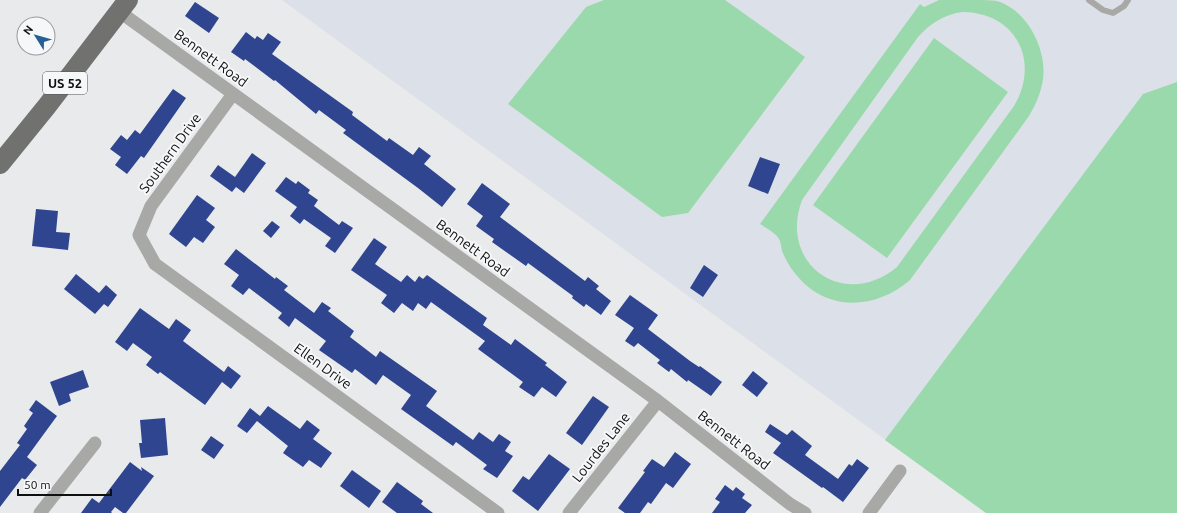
<svg xmlns="http://www.w3.org/2000/svg" width="1177" height="513" font-family="Ubuntu,sans-serif">
	<style>
		.built { fill: #dce0e8 }
		.green { fill: #9ad9ab; fill-rule: evenodd }
		.building { fill: #2f4590 }
		.lines { fill: none; stroke-linecap: round; stroke-linejoin: round }
		.service { stroke: #a8a8a7; stroke-width: 6 }
		.minor { stroke: #a8a8a7; stroke-width: 13 }
		.primary { stroke: #717170; stroke-width: 20 }
		.labels { text-anchor: middle; dominant-baseline: central; stroke-width: 4; stroke-linejoin: round; paint-order: stroke }
		.shield { fill: #f6f7f8; stroke: #545556; stroke-width: 1 }
		.shield-label { font-size: 13px; font-weight: bold; fill: #0f0f10 }
		.street-label { font-size: 14px; fill: #0f0f10; stroke: #f6f7f8 }
	</style>
	<rect width="100%" height="100%" fill="#e9eaeb"/>
	<path class="built" d="M 282,0 L 1177,0 L 1177,513 L 986,513 Z"/>
	<path class="green" d="M 604,0 L 725,0 L 805,57 L 688,213 L 662,217 L 508,104 L 586,7 Z
		M 939,0 C 952,0 965,0 978,0 C 984,0 991,0 997,1 C 1027,10 1047,49 1043,79 C 1041,93 1036,104 1029,116 L 910,280 C 874,311 824,312 794,272 C 789,266 785,258 782,251 C 781,247 781,242 779,239 C 777,234 765,227 760,224 L 920,4 L 924,7 ZM 962,12 C 1015,12 1041,60 1014,106 L 897,267 C 844,311 778,264 802,200 L 918,37 C 931,23 943,15 962,12 Z
		M 934,38 L 1008,92 L 887,258 L 813,205 Z
		M 1177,82 L 1177,513 L 986,513 L 885,440 L 1143,94 Z"/>
	<path class="building" d="M 195,2 L 219,18 L 209,33 L 185,16 Z
		M 246,32 L 255,39 L 257,36 L 263,40 L 268,33 L 281,42 L 272,54 L 353,112 L 352,115 L 387,141 L 389,138 L 413,155 L 419,147 L 431,156 L 424,164 L 456,189 L 442,207 L 418,188 L 343,133 L 346,130 L 319,110 L 316,114 L 275,80 L 274,81 L 245,59 L 244,61 L 231,52 Z
		M 173,89 L 186,98 L 144,158 L 141,156 L 127,174 L 115,165 L 121,157 L 110,149 L 121,135 L 127,140 L 135,130 L 140,134 Z
		M 252,153 L 266,163 L 244,193 L 236,187 L 232,192 L 210,176 L 218,165 L 235,177 Z
		M 760,157 L 780,164 L 768,194 L 748,186 Z
		M 286,177 L 296,184 L 298,181 L 310,190 L 308,193 L 318,200 L 314,206 L 339,225 L 342,221 L 353,228 L 335,253 L 325,246 L 331,238 L 304,219 L 300,224 L 290,216 L 297,207 L 275,191 Z
		M 482,183 L 510,204 L 500,217 L 585,281 L 588,277 L 599,286 L 596,289 L 611,301 L 601,315 L 586,304 L 584,307 L 572,298 L 573,296 L 528,263 L 526,266 L 492,242 L 494,239 L 476,226 L 483,216 L 467,204 Z
		M 197,195 L 215,208 L 206,220 L 215,227 L 203,243 L 194,237 L 186,247 L 169,234 Z
		M 36,209 L 58,211 L 56,232 L 70,233 L 68,250 L 32,246 Z
		M 272,221 L 280,227 L 271,238 L 263,231 Z
		M 374,238 L 387,247 L 375,264 L 401,282 L 407,275 L 415,282 L 419,276 L 423,279 L 427,275 L 487,318 L 483,325 L 511,345 L 515,339 L 547,363 L 545,365 L 567,382 L 556,397 L 542,387 L 534,397 L 519,387 L 523,382 L 478,349 L 485,341 L 431,302 L 426,309 L 418,303 L 413,311 L 402,303 L 394,313 L 381,303 L 387,295 L 351,270 Z
		M 236,249 L 275,279 L 276,277 L 288,286 L 284,290 L 314,313 L 322,302 L 331,308 L 328,311 L 354,331 L 350,337 L 376,357 L 380,351 L 437,391 L 426,406 L 473,440 L 479,432 L 493,442 L 499,434 L 511,442 L 505,451 L 513,456 L 497,478 L 483,469 L 487,465 L 456,442 L 453,446 L 401,409 L 411,395 L 383,375 L 376,385 L 355,369 L 352,373 L 319,350 L 326,341 L 295,318 L 289,327 L 278,318 L 282,313 L 249,288 L 243,295 L 231,286 L 239,275 L 224,264 Z
		M 704,265 L 718,275 L 703,297 L 690,288 Z
		M 76,274 L 99,293 L 106,285 L 117,295 L 108,307 L 104,304 L 95,314 L 64,289 Z
		M 630,295 L 658,315 L 648,329 L 690,361 L 699,367 L 700,366 L 722,382 L 711,396 L 688,380 L 687,382 L 671,369 L 669,372 L 657,363 L 660,360 L 638,343 L 634,347 L 625,341 L 634,328 L 615,315 Z
		M 140,308 L 169,329 L 176,319 L 191,330 L 183,341 L 224,372 L 228,366 L 241,376 L 231,389 L 222,382 L 205,405 L 160,372 L 158,374 L 146,365 L 152,357 L 133,343 L 127,351 L 115,342 Z
		M 83,370 L 89,387 L 69,394 L 71,401 L 59,406 L 50,382 Z
		M 753,371 L 768,383 L 757,397 L 742,385 Z
		M 593,396 L 609,407 L 582,445 L 566,433 Z
		M 36,400 L 57,416 L 27,457 L 37,465 L 25,480 L 22,478 L 0,507 L 0,471 L 20,445 L 17,443 L 27,429 L 24,426 L 33,413 L 29,410 Z
		M 268,406 L 300,429 L 307,420 L 320,430 L 313,439 L 332,453 L 321,468 L 309,460 L 303,467 L 283,453 L 288,446 L 257,421 L 247,433 L 237,426 L 250,408 L 260,416 Z
		M 165,418 L 168,455 L 141,458 L 139,443 L 142,443 L 140,420 Z
		M 770,424 L 787,435 L 792,430 L 812,446 L 805,455 L 838,479 L 849,464 L 852,466 L 857,459 L 869,468 L 843,502 L 823,487 L 822,488 L 790,465 L 773,453 L 781,443 L 765,432 Z
		M 211,436 L 224,445 L 214,459 L 201,450 Z
		M 675,452 L 691,464 L 673,488 L 666,483 L 651,504 L 648,502 L 640,513 L 625,513 L 618,508 L 645,472 L 643,471 L 652,459 L 664,467 Z
		M 549,454 L 570,469 L 538,511 L 512,491 L 523,476 L 529,480 Z
		M 130,462 L 142,471 L 141,467 L 154,476 L 126,513 L 123,513 L 115,507 L 111,512 L 112,513 L 81,513 L 92,498 L 99,503 Z
		M 352,470 L 381,491 L 369,508 L 340,486 Z
		M 397,482 L 423,501 L 421,504 L 433,513 L 397,513 L 382,502 Z
		M 725,485 L 733,491 L 736,487 L 745,494 L 742,498 L 752,505 L 745,513 L 712,513 L 720,502 L 715,499 Z"/>
	<g class="lines">
		<path class="service" d="M 1089,0 L 1103,10 L 1113,13 L 1124,6 L 1128,0"/>
		<path class="minor" d="M 120,12 L 658,401 L 790,504 L 805,513
			M 233,94 L 151,206 L 139,235 L 155,264 L 498,513
			M 40,513 L 95,443
			M 569,513 L 658,401
			M 869,513 L 900,471"/>
		<path class="primary" d="M 0,164 L 47,106 L 128,0"/>
	</g>
	<g class="labels">
		<rect class="shield" x="43" y="72" width="44" height="22" rx="3"/>
		<g class="shield-label">
			<text x="65" y="83">US 52</text>
		</g>
		<g class="street-label">
			<text transform="translate(211 58) rotate(36)">Bennett Road</text>
			<text transform="translate(170 153) rotate(-54)">Southern Drive</text>
			<text transform="translate(473 248) rotate(36)">Bennett Road</text>
			<text transform="translate(323 366) rotate(36)">Ellen Drive</text>
			<text transform="translate(734 440) rotate(38)">Bennett Road</text>
			<text transform="translate(601 447) rotate(-52)">Lourdes Lane</text>
		</g>
	</g>
	<g transform="translate(36 36) rotate(307)"><circle r="19" fill="#f6f7f8" stroke="#9a9a9b"/>
	<path d="M0-3L7 15L0 10L-7 15Z" fill="#245f96"/>
	<text y="-6" font-size="11" font-weight="bold" text-anchor="middle" fill="#0f0f10">N</text>
	</g>
	<path d="M18 489v6h93v-6" fill="none" stroke="#0f0f10" stroke-width="2"/>
	<text x="24" y="489" font-size="12" fill="#0f0f10" stroke="#f6f7f8" stroke-width="3" paint-order="stroke">50 m</text>
</svg>
